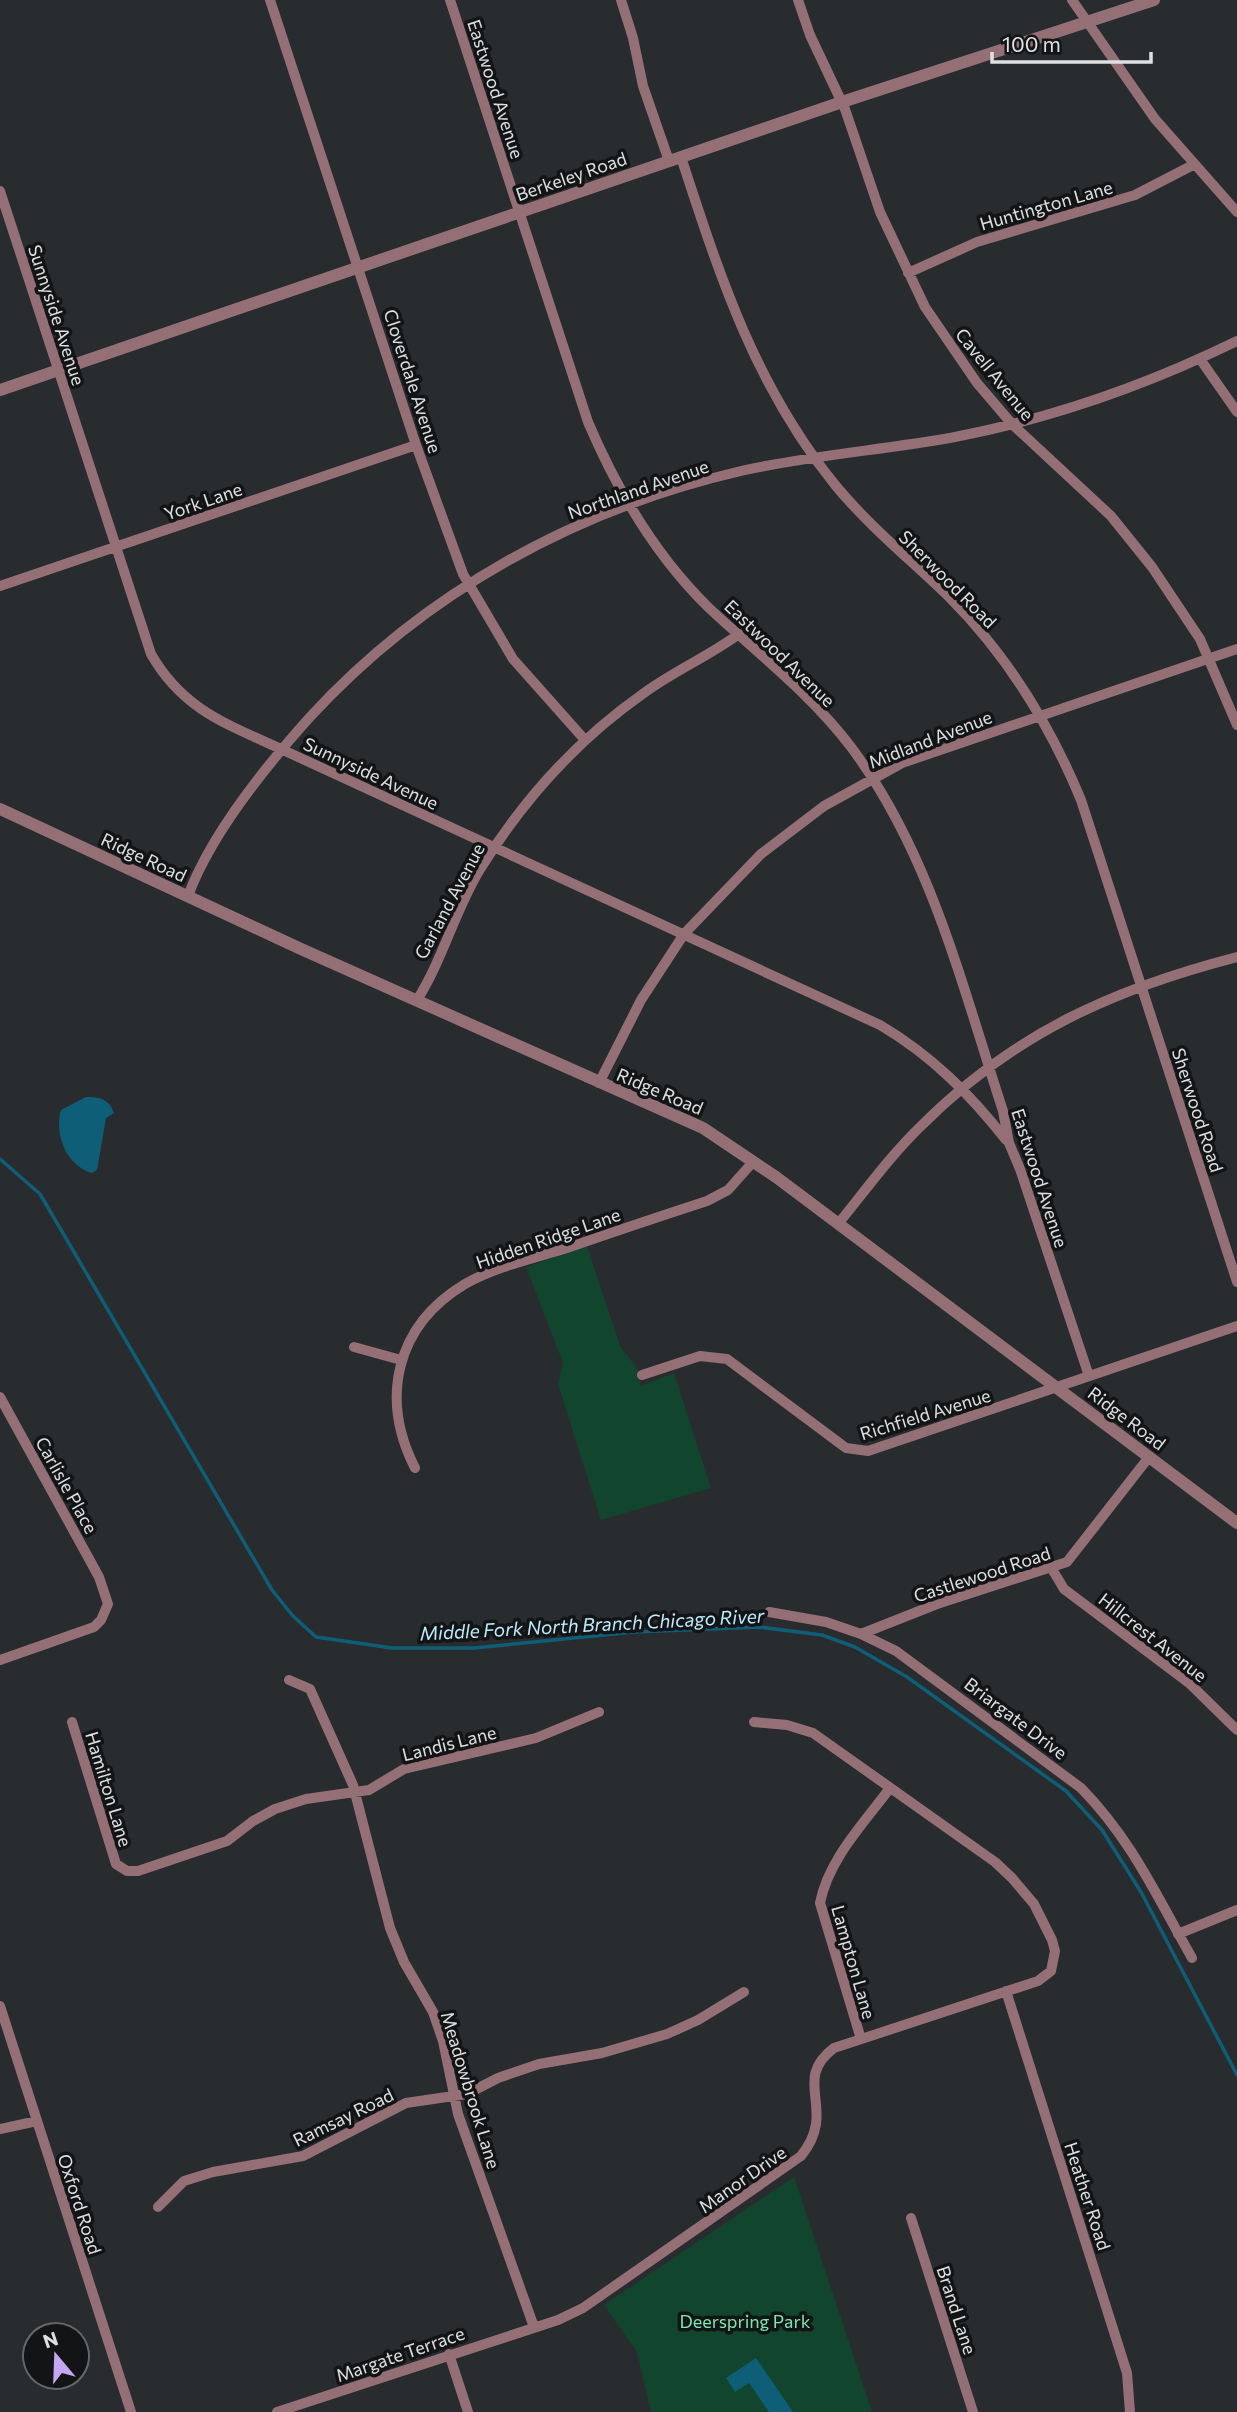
<svg xmlns="http://www.w3.org/2000/svg" width="1237" height="2412" font-family="Commissioner,sans-serif">
	<style>
		.green { fill: #12452d }
		.water { fill: #0f5e77 }
		.lines { fill: none; stroke-linecap: round; stroke-linejoin: round }
		.stream { stroke: #0f5e77; stroke-width: 3.5 }
		.minor { stroke: #947076; stroke-width: 10 }
		.tertiary { stroke: #947076; stroke-width: 12 }
		.labels { text-anchor: middle; dominant-baseline: central; stroke-width: 7; stroke-linejoin: round; paint-order: stroke }
		.street-label { font-size: 18px; fill: #dee0e2; stroke: #131416 }
		.park-label { font-size: 18px; fill: #7be8af; stroke: #131416 }
		.water-label { font-size: 19px; font-style: italic; fill: #beebfd; stroke: #131416 }
	</style>
	<rect width="100%" height="100%" fill="#292c2f"/>
	<path class="green" d="M 587,1246 L 620,1346 L 637,1368 L 641,1386 L 674,1373 L 711,1488 L 601,1520 L 558,1384 L 563,1363 L 526,1267 Z
		M 794,2177 L 872,2412 L 651,2412 L 637,2352 L 604,2305 Z"/>
	<path class="water" d="M 86,1097 C 100,1097 109,1099 114,1113 L 106,1118 L 97,1170 L 92,1173 C 66,1165 54,1134 61,1110 Z
		M 756,2358 L 793,2412 L 769,2412 L 749,2383 L 735,2392 L 726,2378 Z"/>
	<g class="lines">
		<path class="stream" d="M 0,1159 L 40,1194 L 272,1590 L 293,1616 L 316,1637 L 392,1648 L 474,1648 L 634,1632 L 759,1627 L 822,1635 L 855,1647 L 907,1677 L 1066,1791 L 1102,1830 L 1141,1892 L 1237,2075"/>
		<path class="minor" d="M 270,0 L 416,445 L 463,574 L 513,659 L 585,740
			M 450,0 L 588,422 C 617,490 655,555 708,607 C 757,653 810,693 851,747 C 931,854 962,986 1003,1111 L 1009,1143 L 1020,1169 L 1089,1376
			M 621,0 L 633,38 L 643,86 L 669,161
			M 798,0 L 810,35 L 845,109 L 880,212 L 925,307 L 977,383 L 1012,424 L 1111,516 L 1152,567 L 1200,639 L 1237,725
			M 1072,0 L 1155,119 L 1237,212
			M 681,157 C 720,277 755,386 836,486 C 870,527 911,560 949,597 C 1007,655 1050,725 1081,800 L 1237,1282
			M 0,191 L 151,654 C 183,710 227,724 283,750 L 880,1025 C 931,1055 970,1094 1006,1140
			M 908,273 L 977,242 L 1135,195 L 1193,165
			M 1200,359 L 1237,412
			M 0,586 L 416,445
			M 188,896 C 211,833 266,766 310,717 C 425,592 576,509 741,471 C 812,455 884,450 955,437 C 1053,418 1147,385 1237,341
			M 417,1000 C 442,961 455,911 479,871 C 522,801 577,740 644,693 C 674,671 709,656 739,634
			M 599,1083 L 641,1000 L 684,934 L 761,854 L 824,806 L 902,763 L 1237,649
			M 838,1224 C 865,1191 890,1156 921,1126 C 1013,1034 1113,989 1237,957
			M 354,1347 L 401,1360
			M 642,1375 L 700,1356 L 727,1359 L 846,1448 L 868,1451 L 1237,1326
			M 0,1397 L 99,1577 L 108,1604 L 101,1620 L 94,1627 L 0,1660
			M 415,1468 C 380,1399 395,1326 465,1284 C 496,1266 536,1258 570,1247 C 616,1231 661,1216 707,1201 L 728,1190 L 753,1162
			M 1052,1569 L 1064,1589 L 1189,1683 L 1237,1730
			M 769,1612 L 826,1622 L 861,1634 L 896,1651 L 1081,1788 C 1132,1840 1157,1897 1192,1958
			M 861,1634 L 937,1604 L 1067,1562 L 1149,1457
			M 289,1680 L 310,1689 L 353,1785 L 390,1928 L 404,1962 L 433,2012 L 443,2041 L 458,2114 L 534,2327
			M 72,1722 L 116,1864 L 127,1871 L 138,1871 L 227,1841 L 253,1821 L 275,1809 L 306,1799 L 369,1790 L 404,1769 L 536,1738 L 599,1712
			M 1178,1934 L 1237,1910
			M 1006,1991 L 1127,2373 L 1130,2412
			M 0,2006 L 131,2412
			M 861,2039 L 820,1903 C 828,1860 864,1823 890,1788
			M 0,2129 L 37,2121
			M 158,2207 L 184,2181 L 213,2172 L 303,2156 L 406,2103 L 467,2094 L 498,2078 L 539,2064 L 602,2053 L 667,2034 L 698,2020 L 744,1992
			M 911,2218 L 973,2412
			M 449,2354 L 468,2412
			M 277,2412 L 558,2320 L 583,2308 L 801,2156 C 839,2109 790,2081 834,2048 L 1038,1981 L 1051,1971 L 1055,1951 L 1052,1940 L 1034,1904 L 1012,1878 L 995,1862 L 813,1733 L 787,1725 L 754,1722"/>
		<path class="tertiary" d="M 0,390 L 842,102 L 1154,0
			M 0,809 L 301,949 L 703,1128 L 776,1177 L 1237,1523"/>
	</g>
	<g class="labels">
		<g class="street-label">
			<text transform="translate(496 89) rotate(72)">Eastwood Avenue</text>
			<text transform="translate(571 176) rotate(-19)">Berkeley Road</text>
			<text transform="translate(1046 205) rotate(-16)">Huntington Lane</text>
			<text transform="translate(57 315) rotate(72)">Sunnyside Avenue</text>
			<text transform="translate(995 374) rotate(51)">Cavell Avenue</text>
			<text transform="translate(413 381) rotate(72)">Cloverdale Avenue</text>
			<text transform="translate(638 489) rotate(-19)">Northland Avenue</text>
			<text transform="translate(203 501) rotate(-19)">York Lane</text>
			<text transform="translate(948 579) rotate(45)">Sherwood Road</text>
			<text transform="translate(780 653) rotate(44)">Eastwood Avenue</text>
			<text transform="translate(930 739) rotate(-21)">Midland Avenue</text>
			<text transform="translate(371 773) rotate(25)">Sunnyside Avenue</text>
			<text transform="translate(144 857) rotate(25)">Ridge Road</text>
			<text transform="translate(449 901) rotate(-62)">Garland Avenue</text>
			<text transform="translate(660 1091) rotate(23)">Ridge Road</text>
			<text transform="translate(1198 1110) rotate(72)">Sherwood Road</text>
			<text transform="translate(1040 1178) rotate(72)">Eastwood Avenue</text>
			<text transform="translate(548 1238) rotate(-19)">Hidden Ridge Lane</text>
			<text transform="translate(925 1414) rotate(-17)">Richfield Avenue</text>
			<text transform="translate(1127 1418) rotate(37)">Ridge Road</text>
			<text transform="translate(67 1485) rotate(61)">Carlisle Place</text>
			<text transform="translate(982 1574) rotate(-18)">Castlewood Road</text>
			<text transform="translate(1153 1637) rotate(38)">Hillcrest Avenue</text>
			<text transform="translate(1016 1718) rotate(37)">Briargate Drive</text>
			<text transform="translate(449 1743) rotate(-14)">Landis Lane</text>
			<text transform="translate(109 1789) rotate(73)">Hamilton Lane</text>
			<text transform="translate(854 1962) rotate(74)">Lampton Lane</text>
			<text transform="translate(471 2090) rotate(73)">Meadowbrook Lane</text>
			<text transform="translate(343 2117) rotate(-26)">Ramsay Road</text>
			<text transform="translate(742 2179) rotate(-35)">Manor Drive</text>
			<text transform="translate(1088 2196) rotate(72)">Heather Road</text>
			<text transform="translate(80 2204) rotate(72)">Oxford Road</text>
			<text transform="translate(957 2310) rotate(72)">Brand Lane</text>
			<text transform="translate(400 2354) rotate(-19)">Margate Terrace</text>
		</g>
		<g class="park-label">
			<text x="745" y="2321">Deerspring Park</text>
		</g>
		<g class="water-label">
			<text transform="translate(592 1624) rotate(-3)">Middle Fork North Branch Chicago River</text>
		</g>
	</g>
	<g transform="translate(56 2356) rotate(341)"><circle r="33" fill="#131416" stroke="#646668" stroke-width="2"/>
	<path d="M0-5L12 26L0 18L-12 26Z" fill="#c5a6f0"/>
	<text y="-10" font-size="19" font-weight="bold" text-anchor="middle" fill="#dee0e2">N</text>
	</g>
	<path d="M992 52v10h159v-10" fill="none" stroke="#dee0e2" stroke-width="3.5"/>
	<text x="1002" y="52" font-size="21" fill="#dee0e2" stroke="#131416" stroke-width="5" paint-order="stroke">100 m</text>
</svg>
